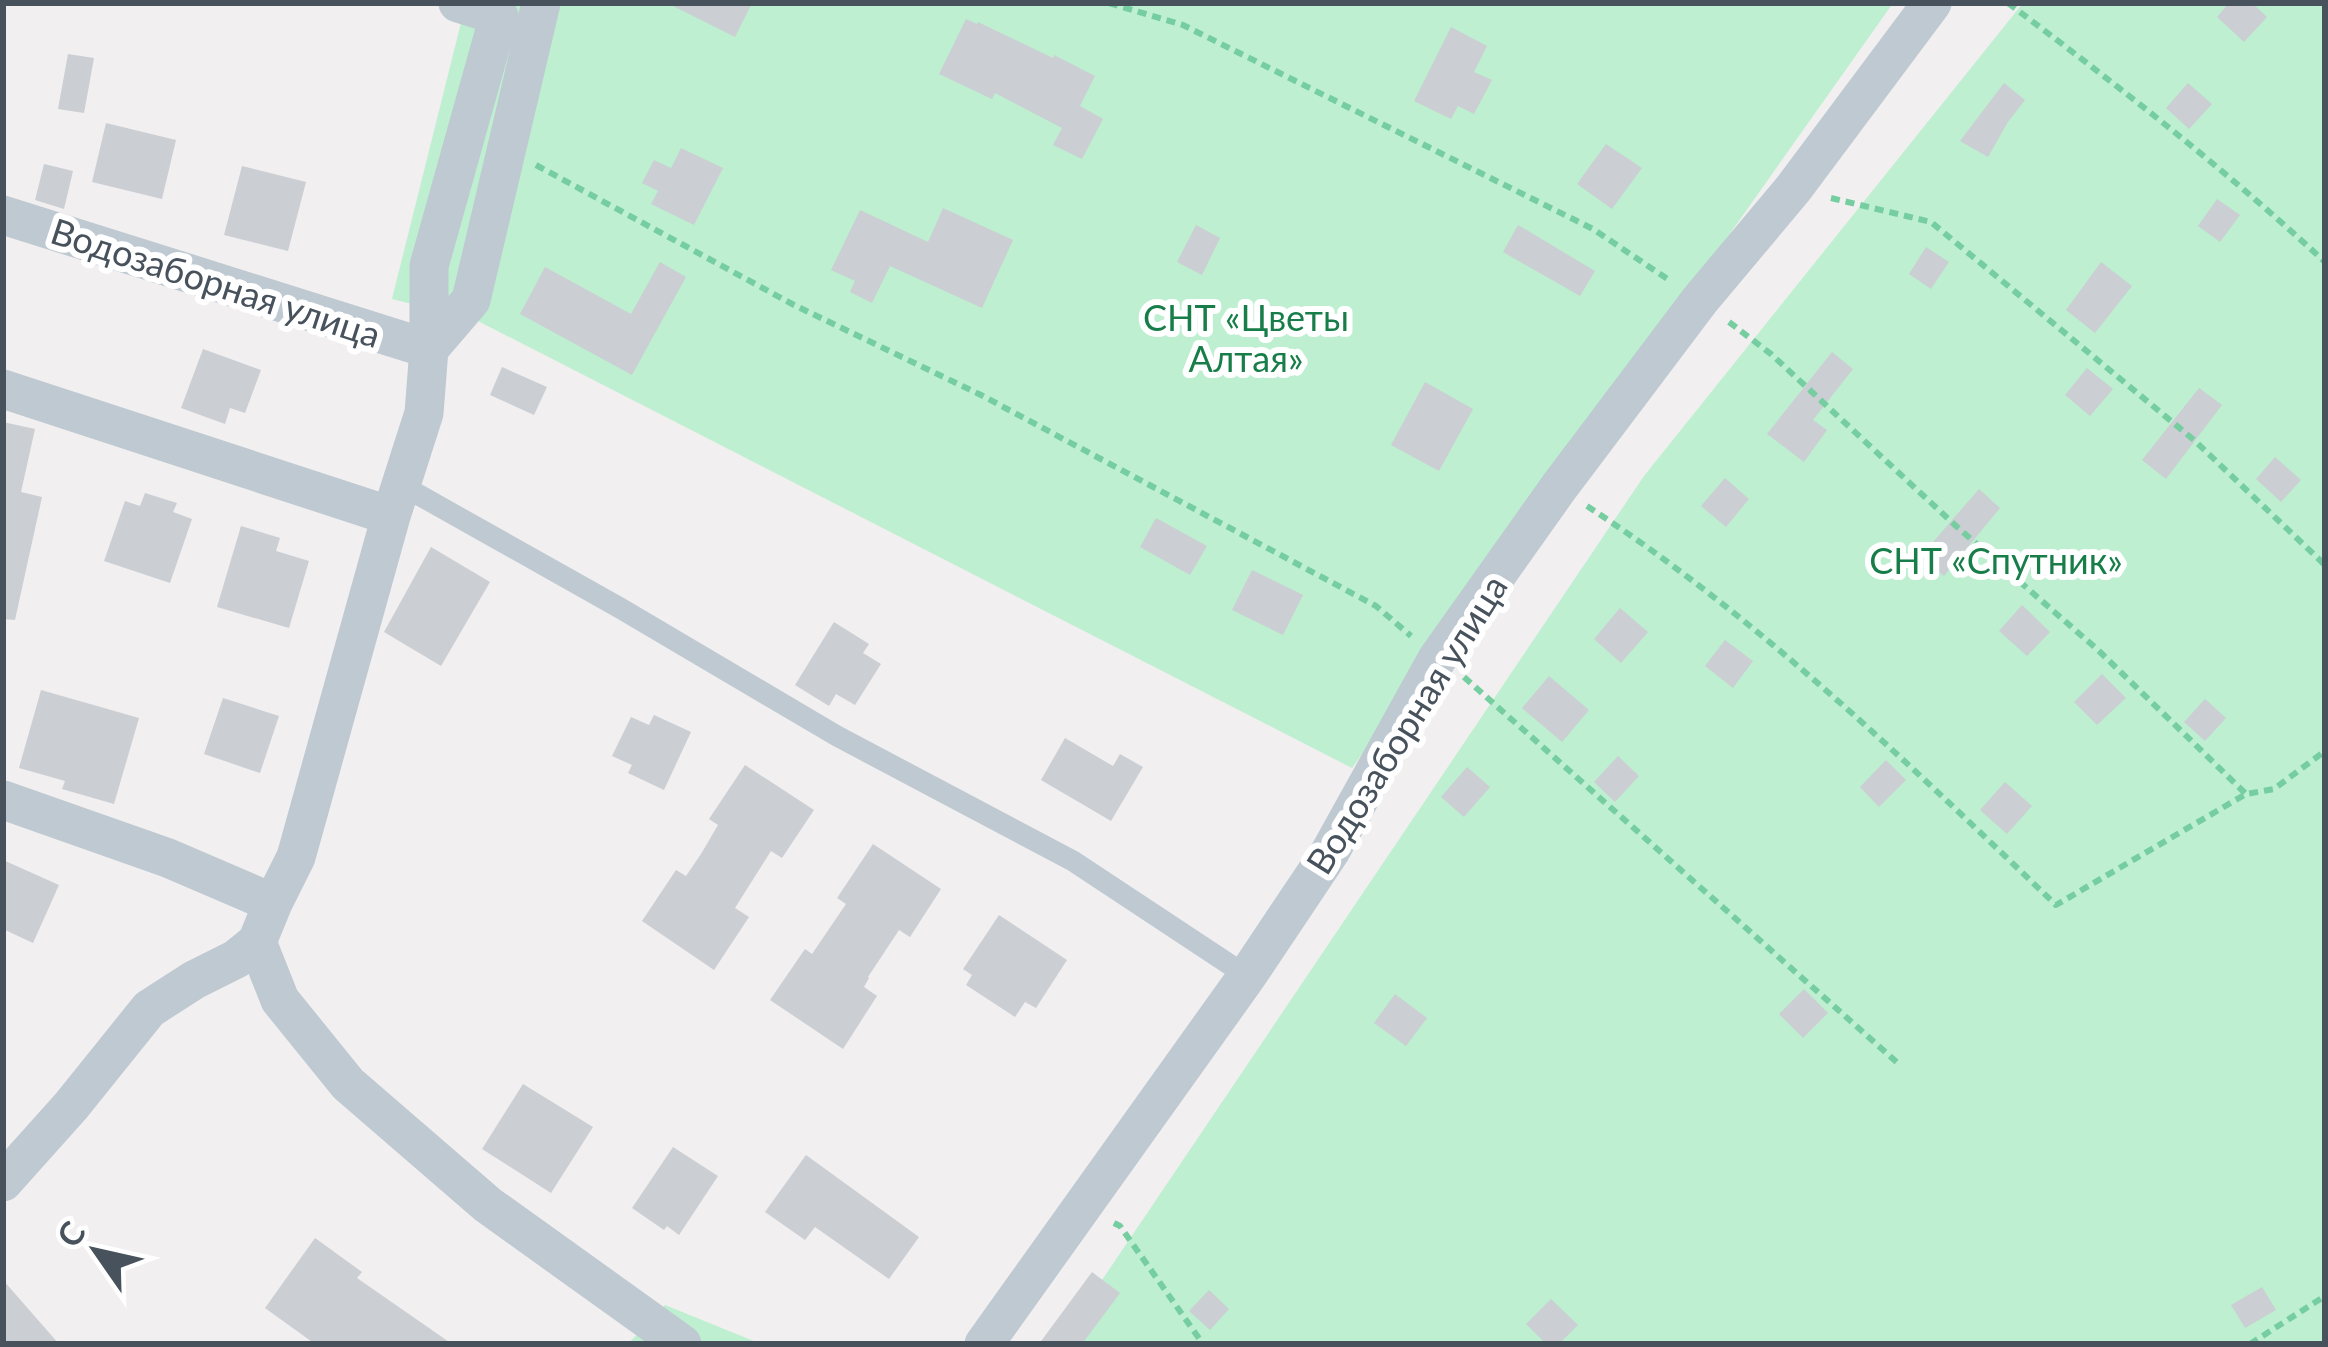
<svg xmlns="http://www.w3.org/2000/svg" width="2328" height="1347" font-family="Lato,sans-serif">
	<style>
		.green { fill: #bdefd0 }
		.building { fill: #cbced3 }
		.lines { fill: none; stroke-linecap: round; stroke-linejoin: round }
		.path { stroke: #75cda0; stroke-width: 6; stroke-dasharray: 9 6; stroke-linecap: butt }
		.service { stroke: #bfc9d1; stroke-width: 21 }
		.minor { stroke: #bfc9d1; stroke-width: 39 }
		.labels { text-anchor: middle; dominant-baseline: central; stroke-width: 12; stroke-linejoin: round; paint-order: stroke }
		.street-label { font-size: 36px; fill: #47525c; stroke: #fff }
		.park-label { font-size: 36px; fill: #177e49; stroke: #fff }
	</style>
	<rect width="100%" height="100%" fill="#f1efef"/>
	<path class="green" d="M 466,3 L 1893,3 L 1352,768 L 476,320 L 392,299 Z
		M 2023,3 L 2325,3 L 2325,1344 L 1052,1344 L 1096,1289 L 1644,476 Z
		M 665,1305 L 761,1344 L 628,1344 Z"/>
	<path class="building" d="M 667,3 L 752,3 L 735,37 Z
		M 2229,3 L 2252,3 L 2267,17 L 2244,42 L 2217,17 Z
		M 966,19 L 977,24 L 978,22 L 1053,58 L 1054,55 L 1095,76 L 1080,106 L 1103,119 L 1082,159 L 1053,145 L 1062,128 L 995,93 L 992,99 L 939,74 Z
		M 1451,27 L 1487,46 L 1474,72 L 1492,80 L 1474,114 L 1458,106 L 1451,119 L 1414,101 Z
		M 68,54 L 94,58 L 84,113 L 58,109 Z
		M 2004,83 L 2025,100 L 2008,122 L 1988,157 L 1960,141 Z
		M 2188,83 L 2212,104 L 2189,129 L 2166,108 Z
		M 106,123 L 176,140 L 162,199 L 92,182 Z
		M 1606,144 L 1642,168 L 1612,209 L 1577,184 Z
		M 681,148 L 723,168 L 694,225 L 651,204 L 658,191 L 642,183 L 654,160 L 671,168 Z
		M 44,164 L 73,171 L 64,209 L 35,200 Z
		M 242,166 L 306,182 L 288,251 L 224,235 Z
		M 2217,199 L 2240,215 L 2220,242 L 2198,226 Z
		M 943,208 L 1013,240 L 982,308 L 890,266 L 872,303 L 850,292 L 855,281 L 831,270 L 860,210 L 928,242 Z
		M 1196,225 L 1220,238 L 1202,275 L 1177,262 Z
		M 1518,225 L 1595,271 L 1580,296 L 1503,252 Z
		M 1926,247 L 1949,262 L 1931,289 L 1909,274 Z
		M 660,262 L 686,277 L 632,375 L 520,314 L 545,267 L 631,314 Z
		M 2101,262 L 2132,286 L 2095,333 L 2066,310 Z
		M 203,349 L 261,370 L 245,413 L 230,408 L 225,424 L 181,408 Z
		M 1832,352 L 1853,369 L 1813,420 L 1827,430 L 1804,462 L 1767,434 Z
		M 502,367 L 547,387 L 534,415 L 490,395 Z
		M 2087,368 L 2113,389 L 2090,416 L 2065,395 Z
		M 1425,382 L 1473,409 L 1439,471 L 1391,445 Z
		M 2199,388 L 2222,405 L 2166,479 L 2142,460 Z
		M 3,422 L 35,429 L 21,492 L 42,497 L 15,620 L 3,619 Z
		M 2275,457 L 2301,480 L 2281,502 L 2256,479 Z
		M 1725,478 L 1749,499 L 1726,527 L 1701,506 Z
		M 1979,489 L 2000,508 L 1944,576 L 1920,557 Z
		M 145,493 L 177,503 L 173,512 L 192,519 L 170,583 L 104,561 L 125,501 L 140,506 Z
		M 1156,518 L 1207,546 L 1190,575 L 1140,547 Z
		M 241,526 L 280,538 L 276,551 L 309,561 L 289,628 L 217,607 Z
		M 431,547 L 490,582 L 441,666 L 384,632 Z
		M 1252,570 L 1303,595 L 1283,635 L 1232,610 Z
		M 2022,605 L 2050,632 L 2027,656 L 1999,631 Z
		M 1620,608 L 1648,632 L 1621,663 L 1594,639 Z
		M 834,622 L 869,644 L 863,653 L 881,664 L 855,705 L 836,694 L 829,706 L 795,685 Z
		M 1725,640 L 1753,661 L 1733,688 L 1705,666 Z
		M 2102,674 L 2126,698 L 2097,725 L 2074,702 Z
		M 1549,676 L 1589,710 L 1562,742 L 1522,708 Z
		M 41,690 L 139,718 L 114,804 L 62,789 L 65,781 L 19,768 Z
		M 223,698 L 279,716 L 260,773 L 204,754 Z
		M 2205,699 L 2226,718 L 2205,741 L 2184,722 Z
		M 654,715 L 691,732 L 664,790 L 628,773 L 632,765 L 612,756 L 631,717 L 649,725 Z
		M 1065,738 L 1113,766 L 1120,754 L 1143,767 L 1111,821 L 1041,780 Z
		M 1618,756 L 1639,776 L 1615,802 L 1594,782 Z
		M 1886,760 L 1906,780 L 1879,807 L 1860,787 Z
		M 745,765 L 814,810 L 782,858 L 771,851 L 735,908 L 749,917 L 714,970 L 642,921 L 676,870 L 686,876 L 701,854 L 718,825 L 709,819 Z
		M 1467,767 L 1490,787 L 1464,817 L 1441,797 Z
		M 2005,782 L 2032,806 L 2007,834 L 1980,810 Z
		M 873,844 L 941,889 L 910,937 L 899,930 L 868,977 L 869,978 L 864,987 L 877,996 L 843,1049 L 770,1000 L 805,949 L 812,954 L 846,904 L 837,898 Z
		M 3,860 L 59,885 L 33,943 L 3,929 Z
		M 999,915 L 1067,960 L 1036,1008 L 1025,1002 L 1015,1017 L 966,985 L 972,975 L 963,969 Z
		M 1804,989 L 1828,1013 L 1803,1038 L 1779,1014 Z
		M 1395,994 L 1427,1018 L 1406,1046 L 1374,1023 Z
		M 523,1084 L 593,1127 L 551,1193 L 482,1149 Z
		M 673,1147 L 718,1176 L 679,1235 L 667,1226 L 664,1230 L 632,1208 Z
		M 806,1155 L 919,1237 L 889,1279 L 815,1227 L 805,1240 L 765,1212 Z
		M 315,1238 L 362,1272 L 357,1278 L 452,1344 L 315,1344 L 265,1308 Z
		M 1092,1272 L 1120,1293 L 1082,1344 L 1039,1344 Z
		M 3,1280 L 59,1344 L 3,1344 Z
		M 2262,1287 L 2276,1310 L 2245,1328 L 2231,1305 Z
		M 1209,1290 L 1229,1309 L 1210,1330 L 1189,1311 Z
		M 1551,1299 L 1578,1325 L 1559,1344 L 1546,1344 L 1526,1324 Z"/>
	<g class="lines">
		<path class="path" d="M 1109,3 L 1183,25 L 1593,229 L 1669,280
			M 2008,3 C 2117,85 2225,169 2325,262
			M 536,165 L 794,305 L 981,395 L 1376,606 L 1411,636
			M 1831,198 L 1931,222 L 2194,440 L 2325,565
			M 1729,322 L 1771,354 L 1956,526 L 2098,650 L 2246,794
			M 1587,506 C 1760,619 1908,763 2056,905 L 2246,794 L 2274,789 L 2325,751
			M 1464,677 L 1900,1065
			M 1114,1223 L 1120,1226 L 1203,1344
			M 2250,1344 L 2325,1296"/>
		<path class="service" d="M 403,486 L 620,608 L 837,736 L 1073,861 L 1247,976"/>
		<path class="minor" d="M 3,215 L 429,349
			M 429,349 L 471,300 L 541,3
			M 3,389 L 391,516
			M 3,800 L 168,858 L 273,903
			M 257,942 L 280,1000 L 348,1084 L 488,1205 L 682,1344
			M 3,1182 L 71,1106 L 149,1009 L 194,980 L 236,959 L 257,942 L 273,903 L 296,857 L 391,516 L 424,413 L 429,349 L 429,266 L 499,16 L 458,3
			M 984,1344 L 1247,976 L 1330,852 L 1437,659 L 1559,487 L 1700,300 L 1793,189 L 1932,3"/>
	</g>
	<g class="labels">
		<g class="street-label">
			<text transform="translate(216 282) rotate(18)">Водозаборная улица</text>
			<text transform="translate(1406 724) rotate(-58)">Водозаборная улица</text>
		</g>
		<g class="park-label">
			<text x="1246" y="317">СНТ «Цветы<tspan x="1246" dy="41">Алтая»</tspan></text>
			<text x="1996" y="560">СНТ «Спутник»</text>
		</g>
	</g>
	<rect width="2328" height="1347" fill="none" stroke="#47525c" stroke-width="12"/>
	<g transform="translate(96 1251) rotate(304)" stroke="#ffffff" stroke-width="9" paint-order="stroke">
	<path d="M0-9L21 45L0 30L-21 45Z" fill="#47525c"/>
	<text y="-18" font-size="33" font-weight="bold" text-anchor="middle" fill="#47525c">С</text>
	</g>
</svg>
